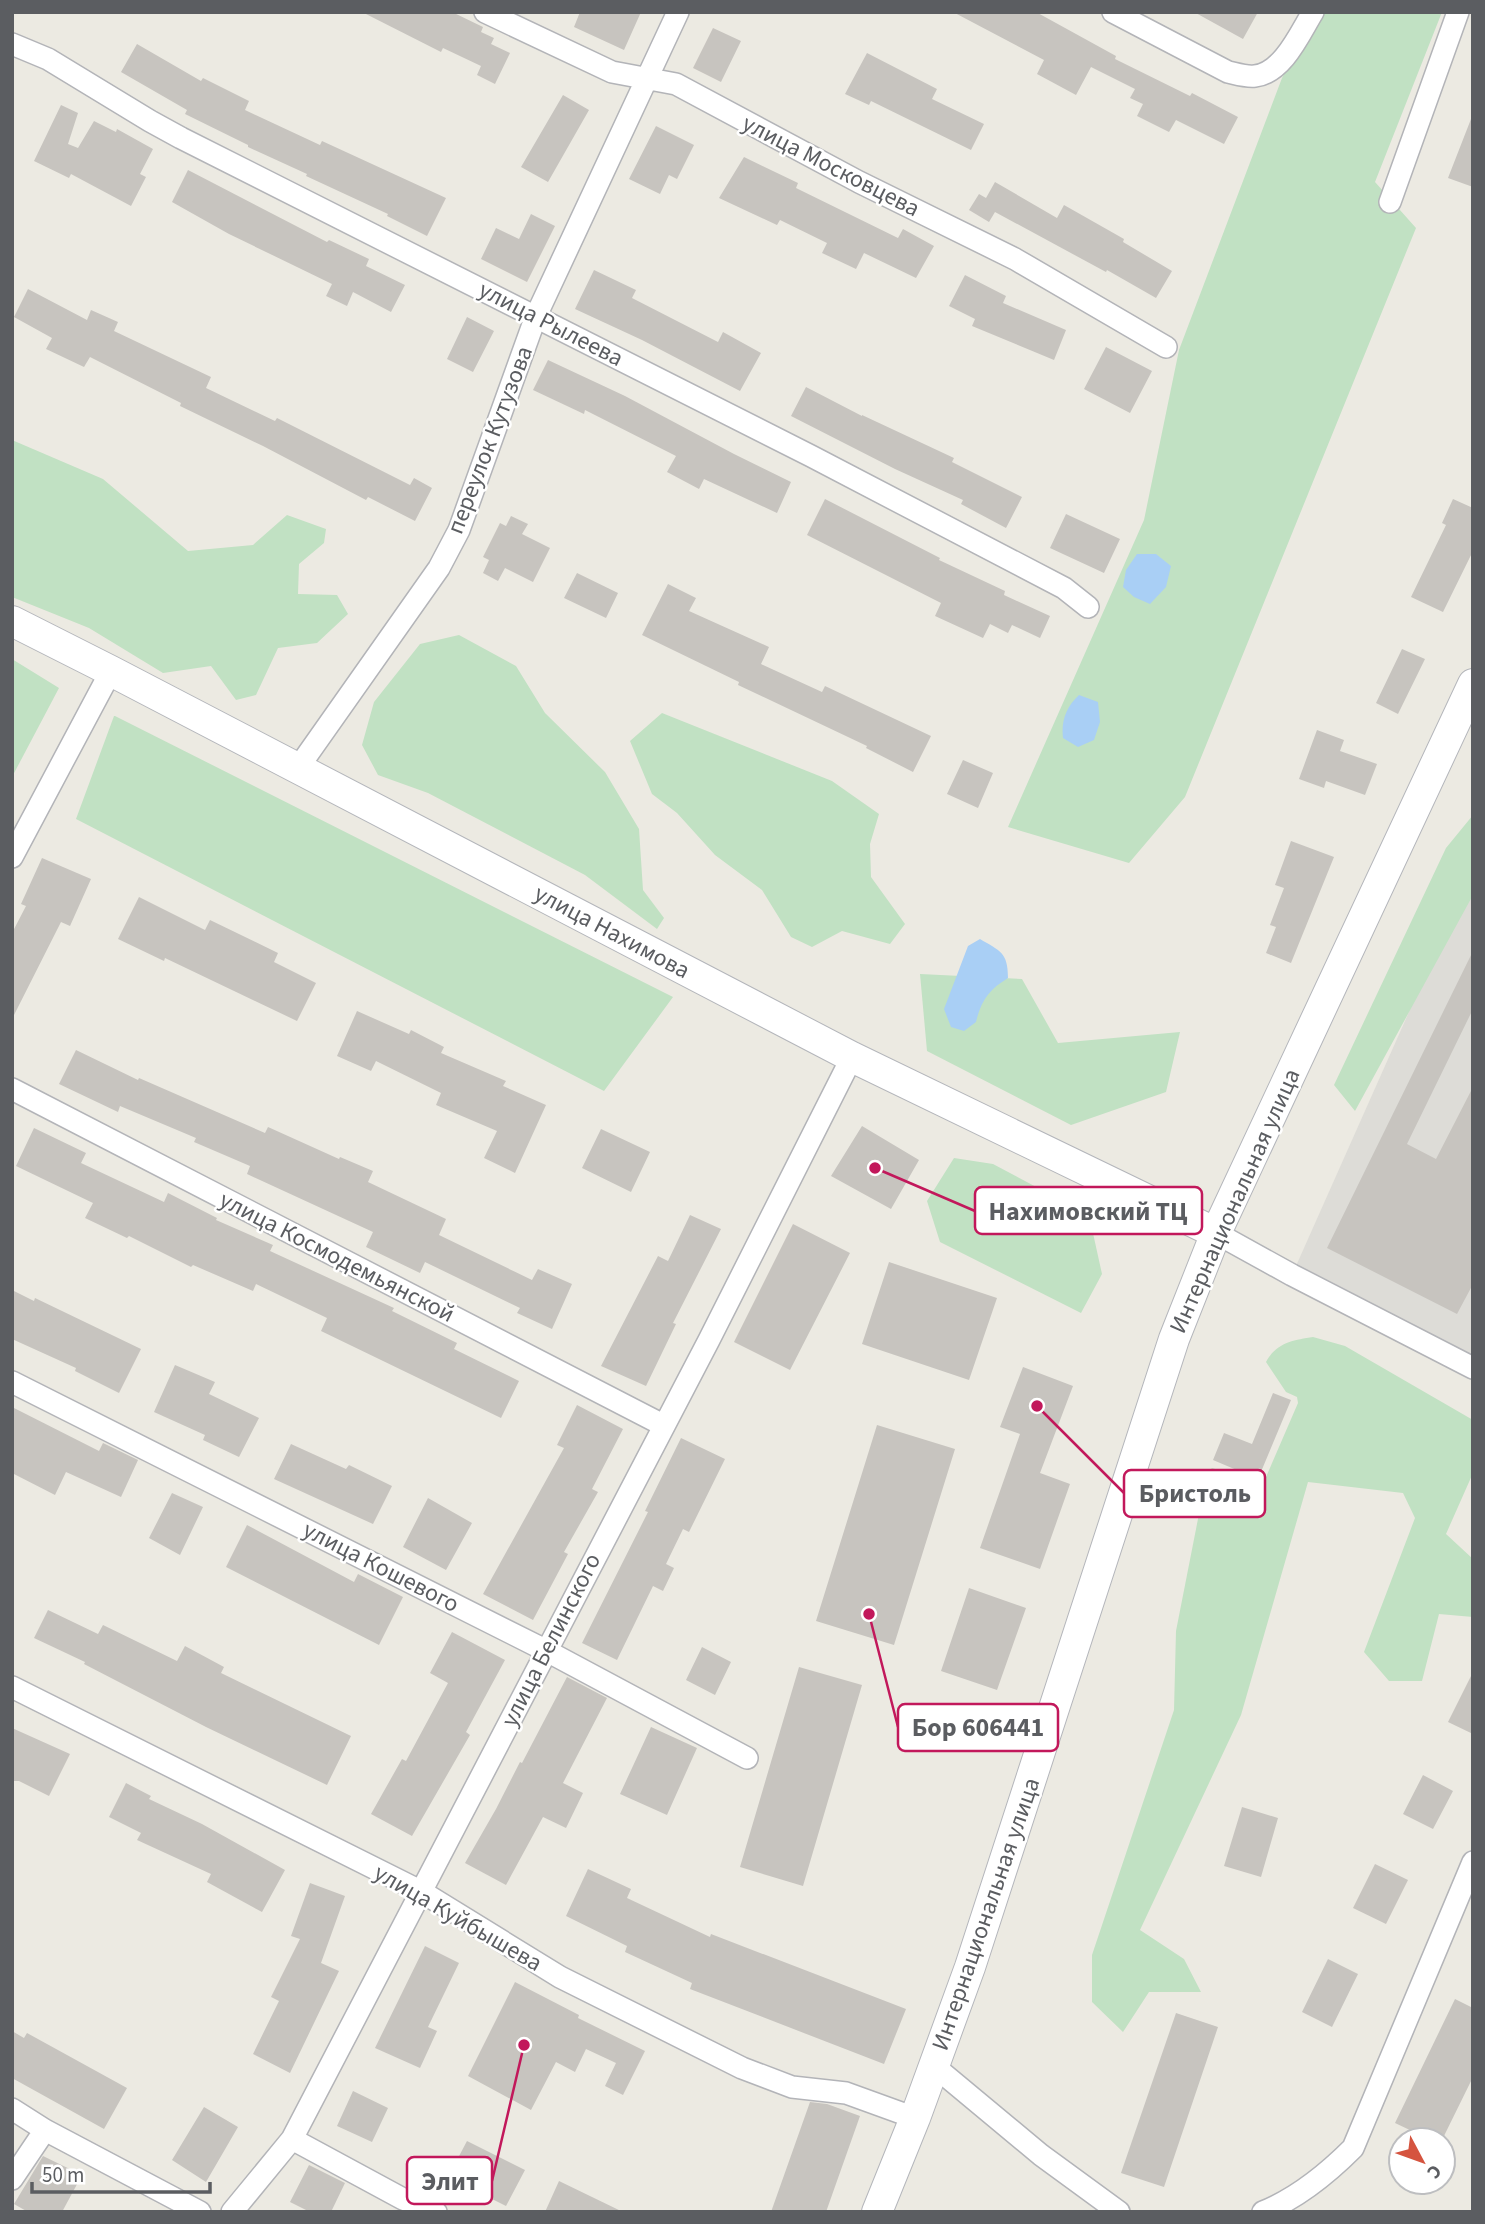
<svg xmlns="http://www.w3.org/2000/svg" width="1485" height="2224" font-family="'Source Sans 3',sans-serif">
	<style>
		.industrial { fill: #dddcd7 }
		.green { fill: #c1e1c3 }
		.water { fill: #a9cff5 }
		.building { fill: #c7c4bf }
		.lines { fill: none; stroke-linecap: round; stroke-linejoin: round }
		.street-casing { stroke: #b3b4b8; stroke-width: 24 }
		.secondary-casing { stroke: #b4b6bb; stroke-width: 32 }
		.street { stroke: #fff; stroke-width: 21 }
		.secondary { stroke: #fff; stroke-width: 30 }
		.labels { text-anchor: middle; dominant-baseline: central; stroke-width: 5; stroke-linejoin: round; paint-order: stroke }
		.street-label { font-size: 24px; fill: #5b5d61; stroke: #fff }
		.leader { fill: none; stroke: #c2185b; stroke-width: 2.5 }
		.callout-dot { fill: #c2185b; stroke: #fff; stroke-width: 2.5 }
		.callout { fill: #fff; stroke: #c2185b; stroke-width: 2.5 }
		.callout-label { font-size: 26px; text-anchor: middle; font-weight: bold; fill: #5b5d61 }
	</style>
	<rect width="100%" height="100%" fill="#eceae2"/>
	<path class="industrial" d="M 1473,868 L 1473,1368 L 1292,1275 Z"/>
	<path class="green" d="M 1318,12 L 1442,12 L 1375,182 L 1416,228 L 1185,797 L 1129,863 L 1008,827 L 1144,520 L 1179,350 L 1282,78 Z
		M 12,440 L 103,479 L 188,551 L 253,545 L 287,515 L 326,529 L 324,543 L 299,564 L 298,594 L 337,595 L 348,614 L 317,643 L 278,648 L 256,695 L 236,700 L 211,666 L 163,673 L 89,628 L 12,597 Z
		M 459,635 L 516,666 L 545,713 L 605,772 L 639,829 L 643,890 L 664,918 L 657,929 L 585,875 L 428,793 L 378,775 L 362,745 L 374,702 L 420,644 Z
		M 12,659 L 59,688 L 12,777 Z
		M 662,713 L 832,781 L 879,814 L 870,844 L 871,877 L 905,924 L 890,944 L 842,931 L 812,947 L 791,937 L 762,890 L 715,855 L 677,813 L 652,794 L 630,741 Z
		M 114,716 L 115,716 L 673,997 L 604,1091 L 76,819 Z
		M 1473,815 L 1473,895 L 1355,1111 L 1334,1085 L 1446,848 Z
		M 920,974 L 1022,979 L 1058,1043 L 1180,1032 L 1166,1092 L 1071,1125 L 927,1051 Z
		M 954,1158 L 993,1164 L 1089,1215 L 1102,1274 L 1081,1313 L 940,1242 L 927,1201 Z
		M 1313,1337 L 1345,1346 L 1473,1420 L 1473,1473 L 1446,1534 L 1473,1559 L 1473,1617 L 1439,1614 L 1422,1681 L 1389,1681 L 1364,1652 L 1415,1518 L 1403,1493 L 1308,1482 L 1241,1715 L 1140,1930 L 1184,1959 L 1201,1992 L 1149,1992 L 1123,2032 L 1092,2002 L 1092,1955 L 1174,1710 L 1176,1631 L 1207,1473 L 1212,1468 L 1258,1482 L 1266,1477 L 1298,1403 L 1297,1397 L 1286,1392 L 1266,1362 C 1276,1343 1293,1340 1313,1337 Z"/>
	<path class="water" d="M 1137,554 L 1156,554 L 1171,566 L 1166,587 L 1150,604 L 1134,597 L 1123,587 L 1126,570 Z
		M 1079,695 L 1098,702 L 1100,722 L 1094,740 L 1078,747 L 1063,738 C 1061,721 1066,707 1079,695 Z
		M 980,939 C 1000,951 1008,952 1008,978 C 990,989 981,1000 976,1022 L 964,1031 L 951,1027 L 944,1009 L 968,946 Z"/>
	<path class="building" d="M 362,12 L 452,12 L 483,27 L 481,32 L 494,38 L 491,44 L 510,53 L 495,84 L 477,75 L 481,66 L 443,48 L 441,52 Z
		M 580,12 L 641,12 L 624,50 L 574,27 Z
		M 953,12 L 1036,12 L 1116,56 L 1115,59 L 1190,96 L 1192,93 L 1238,117 L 1224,144 L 1176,120 L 1169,132 L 1137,116 L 1143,104 L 1130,98 L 1135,89 L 1091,67 L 1076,95 L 1037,74 L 1044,60 Z
		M 1194,12 L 1258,12 L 1243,39 Z
		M 713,28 L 741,41 L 721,82 L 693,68 Z
		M 137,44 L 201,81 L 203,78 L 249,101 L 245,110 L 320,145 L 322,141 L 446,198 L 427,236 L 387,216 L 388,214 L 306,176 L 307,174 L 248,147 L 248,145 L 185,114 L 187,110 L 121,72 Z
		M 867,53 L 937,89 L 932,99 L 984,124 L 971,150 L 871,101 L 869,105 L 845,94 Z
		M 563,95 L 589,110 L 548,182 L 521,167 Z
		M 61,105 L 78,113 L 68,144 L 78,148 L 94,121 L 116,132 L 117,129 L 153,149 L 140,174 L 146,177 L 131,206 L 71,174 L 69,178 L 34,161 Z
		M 1471,119 L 1473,119 L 1473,187 L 1448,178 Z
		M 656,126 L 694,145 L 677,179 L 669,175 L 660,194 L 629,179 Z
		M 744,157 L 798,183 L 796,188 L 898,238 L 903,229 L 934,246 L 916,278 L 864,253 L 856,269 L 822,253 L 827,243 L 780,220 L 777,225 L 719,198 Z
		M 188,170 L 327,242 L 329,240 L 369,259 L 366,266 L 405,285 L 391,312 L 353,292 L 347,306 L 326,296 L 332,284 L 229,234 L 172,202 Z
		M 995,182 L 1057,218 L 1064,205 L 1124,239 L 1123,242 L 1172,271 L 1156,298 L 1107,270 L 1106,272 L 995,212 L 989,222 L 969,210 L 979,194 L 986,198 Z
		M 531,214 L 555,226 L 527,282 L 481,259 L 496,228 L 519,239 Z
		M 594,270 L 636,290 L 632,298 L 718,342 L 723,332 L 761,353 L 740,391 L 642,340 L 575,309 Z
		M 965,275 L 1006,296 L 1003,303 L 1066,330 L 1054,360 L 972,326 L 975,319 L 949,306 Z
		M 28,289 L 87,320 L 91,310 L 118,322 L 114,331 L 211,377 L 206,388 L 275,421 L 277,418 L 410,485 L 414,478 L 432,488 L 415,521 L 368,497 L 366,500 L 263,446 L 180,406 L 181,403 L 90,357 L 84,367 L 46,349 L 52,338 L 14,317 Z
		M 467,317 L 494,331 L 473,372 L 447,359 Z
		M 1106,347 L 1152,371 L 1130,413 L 1084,389 Z
		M 548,360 L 625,396 L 734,454 L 791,482 L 777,513 L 704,479 L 699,489 L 667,472 L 676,456 L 585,410 L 584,414 L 533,390 Z
		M 806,387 L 862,416 L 862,415 L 954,458 L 952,462 L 1022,497 L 1006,528 L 961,504 L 963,500 L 895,469 L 791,416 Z
		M 825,499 L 940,558 L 939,560 L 1005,591 L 1004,595 L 1050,616 L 1040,638 L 1012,625 L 1008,633 L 990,624 L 983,638 L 935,616 L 941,603 L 807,535 Z
		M 1453,499 L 1473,508 L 1473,551 L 1443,612 L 1411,597 L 1446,525 L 1442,523 Z
		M 1066,514 L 1120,539 L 1104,573 L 1050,548 Z
		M 511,516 L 528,524 L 522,534 L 550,548 L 533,582 L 505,568 L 498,581 L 483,573 L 489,560 L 483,557 L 500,523 L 506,526 Z
		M 577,573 L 618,593 L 606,618 L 564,598 Z
		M 668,584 L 696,598 L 689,611 L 769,647 L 761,664 L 822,692 L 825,686 L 931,736 L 913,772 L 866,748 L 867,746 L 738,685 L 739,682 L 642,635 Z
		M 1402,649 L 1425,659 L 1398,714 L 1376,703 Z
		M 1317,730 L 1344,740 L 1340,751 L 1377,764 L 1365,795 L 1326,781 L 1324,788 L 1299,779 Z
		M 963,760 L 993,773 L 978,808 L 947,794 Z
		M 1291,841 L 1334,857 L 1291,963 L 1266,953 L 1276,927 L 1270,925 L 1284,888 L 1275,885 Z
		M 42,858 L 91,879 L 70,926 L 61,922 L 12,1019 L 12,933 L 26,906 L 21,904 Z
		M 139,897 L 205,930 L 210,920 L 278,953 L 274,962 L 316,983 L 297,1021 L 165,958 L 164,961 L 118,939 Z
		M 1473,951 L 1473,1009 L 1407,1144 L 1436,1159 L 1473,1087 L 1473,1284 L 1457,1314 L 1327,1248 Z
		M 357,1011 L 409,1034 L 411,1030 L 444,1047 L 441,1053 L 506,1081 L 503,1086 L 546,1105 L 515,1173 L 484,1158 L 497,1131 L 436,1105 L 441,1093 L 376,1061 L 371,1071 L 337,1056 Z
		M 76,1050 L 138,1080 L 139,1078 L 265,1133 L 268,1127 L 339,1159 L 340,1157 L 373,1171 L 368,1182 L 446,1219 L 439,1235 L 532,1280 L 538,1269 L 572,1284 L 552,1329 L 517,1313 L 520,1308 L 425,1262 L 420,1273 L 366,1247 L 373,1232 L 247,1174 L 250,1166 L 194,1142 L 196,1138 L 120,1106 L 118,1112 L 59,1084 Z
		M 862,1126 L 919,1160 L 891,1209 L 831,1176 Z
		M 34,1128 L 86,1153 L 81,1163 L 164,1202 L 168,1193 L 217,1218 L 216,1220 L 273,1245 L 270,1251 L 394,1308 L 392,1311 L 457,1343 L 454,1349 L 519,1381 L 501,1418 L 321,1331 L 327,1318 L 256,1284 L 253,1291 L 193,1265 L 191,1267 L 129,1236 L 127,1238 L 85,1218 L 93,1203 L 16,1166 Z
		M 601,1129 L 650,1152 L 631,1192 L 582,1168 Z
		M 690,1215 L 721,1229 L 673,1323 L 676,1324 L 646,1386 L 601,1366 L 658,1256 L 668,1261 Z
		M 793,1224 L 850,1253 L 790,1370 L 734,1342 Z
		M 889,1262 L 997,1298 L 969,1380 L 862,1344 Z
		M 12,1290 L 34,1301 L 35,1298 L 141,1349 L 119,1393 L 75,1371 L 76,1368 L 12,1339 Z
		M 175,1365 L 215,1382 L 209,1394 L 259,1418 L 239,1457 L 203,1440 L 205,1435 L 154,1412 Z
		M 1023,1367 L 1073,1386 L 1040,1473 L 1070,1484 L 1040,1569 L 980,1548 L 1020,1434 L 1000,1427 Z
		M 1273,1393 L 1291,1400 L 1258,1479 L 1213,1460 L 1224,1433 L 1252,1444 Z
		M 577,1405 L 623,1429 L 592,1489 L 598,1492 L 564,1552 L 568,1554 L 533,1620 L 483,1594 L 564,1448 L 557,1445 Z
		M 12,1407 L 99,1451 L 103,1443 L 138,1460 L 121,1497 L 66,1472 L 55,1495 L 12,1473 Z
		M 877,1425 L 955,1449 L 894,1645 L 816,1621 Z
		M 681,1438 L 725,1459 L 689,1532 L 683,1529 L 666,1564 L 674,1568 L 663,1591 L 653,1586 L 617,1660 L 582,1643 L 648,1512 L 645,1511 Z
		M 291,1444 L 346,1469 L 349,1465 L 392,1486 L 373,1524 L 274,1479 Z
		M 172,1493 L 203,1507 L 180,1555 L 149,1538 Z
		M 428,1498 L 472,1523 L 446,1570 L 403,1547 Z
		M 247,1525 L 354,1582 L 358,1574 L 403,1597 L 379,1645 L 226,1567 Z
		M 969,1588 L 1026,1608 L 997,1690 L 941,1671 Z
		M 48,1610 L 98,1634 L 103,1625 L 177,1661 L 185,1646 L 224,1667 L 221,1673 L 351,1736 L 327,1785 L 206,1727 L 84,1664 L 85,1662 L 34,1638 Z
		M 452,1632 L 505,1660 L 466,1732 L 470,1735 L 412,1836 L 371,1814 L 402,1759 L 406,1761 L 448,1683 L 430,1673 Z
		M 702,1647 L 731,1662 L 715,1695 L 686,1680 Z
		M 799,1667 L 862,1685 L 803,1886 L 740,1867 Z
		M 1473,1672 L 1473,1734 L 1448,1722 Z
		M 567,1677 L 607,1698 L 563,1783 L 583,1793 L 566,1828 L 543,1817 L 506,1885 L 465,1863 L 496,1809 L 520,1762 L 522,1763 Z
		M 651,1727 L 697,1748 L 667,1815 L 620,1794 Z
		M 12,1728 L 70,1754 L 49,1796 L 19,1781 L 12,1781 Z
		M 1423,1775 L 1453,1791 L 1433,1829 L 1403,1814 Z
		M 126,1783 L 151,1796 L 149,1799 L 202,1824 L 285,1870 L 262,1912 L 207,1882 L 211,1874 L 137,1840 L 141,1833 L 109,1817 Z
		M 1242,1807 L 1278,1818 L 1261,1877 L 1224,1866 Z
		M 1375,1864 L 1408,1880 L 1386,1924 L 1353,1908 Z
		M 588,1869 L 631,1889 L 627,1898 L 710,1937 L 711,1934 L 906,2009 L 884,2064 L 690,1989 L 692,1983 L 625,1952 L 627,1946 L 566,1916 Z
		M 310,1883 L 345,1896 L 321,1963 L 339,1971 L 290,2073 L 253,2054 L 279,2001 L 271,1997 L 300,1939 L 291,1936 Z
		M 425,1946 L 459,1963 L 428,2027 L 437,2031 L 420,2068 L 375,2048 Z
		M 1328,1959 L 1358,1974 L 1332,2027 L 1302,2012 Z
		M 515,1982 L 579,2015 L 578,2018 L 645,2051 L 623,2095 L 605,2086 L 616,2063 L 586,2049 L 575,2072 L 556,2062 L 531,2110 L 468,2076 Z
		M 1455,1999 L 1473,2008 L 1473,2077 L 1442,2140 L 1431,2140 L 1395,2123 Z
		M 1176,2013 L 1218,2027 L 1164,2187 L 1121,2173 Z
		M 12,2031 L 24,2038 L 27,2033 L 127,2088 L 104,2129 L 12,2078 Z
		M 353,2091 L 388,2108 L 372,2142 L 337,2126 Z
		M 810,2102 L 827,2104 L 860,2116 L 826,2212 L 771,2212 Z
		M 204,2107 L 238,2127 L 206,2182 L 172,2160 Z
		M 467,2141 L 525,2170 L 506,2206 L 448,2177 Z
		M 43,2156 L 82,2175 L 62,2212 L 28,2212 L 14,2204 Z
		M 309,2165 L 345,2183 L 331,2212 L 310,2212 L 290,2202 Z
		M 559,2181 L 623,2212 L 545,2212 Z"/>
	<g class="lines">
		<defs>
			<path id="street" d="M 485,12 L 612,72 L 676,84 L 859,182 L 1015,259 L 1166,347
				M 1113,12 L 1228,72 C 1237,74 1246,77 1255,76 C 1283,73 1300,33 1313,12
				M 12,44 L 48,59 L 150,121 L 181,138 L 811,456 L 1064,588 L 1088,607
				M 1390,202 L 1458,12
				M 298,768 L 439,568 L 459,530 L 536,316 L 678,12
				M 12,857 L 111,671
				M 12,1089 L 663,1425
				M 1216,1233 L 1292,1275 L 1473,1368
				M 12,1382 L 545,1650 L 747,1758
				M 12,1687 L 422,1892 L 560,1977 L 742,2068 L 792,2087 L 846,2093 L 915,2118
				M 934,2066 L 1041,2155 L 1119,2212
				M 12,2109 L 45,2130 L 200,2212
				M 292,2139 L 403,2199 L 436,2212
				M 12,2179 L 45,2130
				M 232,2212 L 292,2139 L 709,1340 L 852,1057
				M 1263,2212 C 1298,2198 1327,2174 1353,2148 L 1473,1862"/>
			<path id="secondary" d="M 12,621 L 111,671 L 852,1057 L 1216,1233
				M 877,2212 L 915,2118 L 970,1967 L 1174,1339 L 1216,1233 L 1473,684"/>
		</defs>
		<use href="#street" class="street-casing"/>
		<use href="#secondary" class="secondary-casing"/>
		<use href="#street" class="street"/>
		<use href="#secondary" class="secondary"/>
	</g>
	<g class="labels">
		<g class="street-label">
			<text transform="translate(831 166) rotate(27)">улица Московцева</text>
			<text transform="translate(551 324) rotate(27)">улица Рылеева</text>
			<text transform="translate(490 440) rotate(-69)">переулок Кутузова</text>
			<text transform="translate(612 932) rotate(28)">улица Нахимова</text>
			<text transform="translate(1235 1201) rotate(-66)">Интернациональная улица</text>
			<text transform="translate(337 1257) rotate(27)">улица Космодемьянской</text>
			<text transform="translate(381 1567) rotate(27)">улица Кошевого</text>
			<text transform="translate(551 1640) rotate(-63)">улица Белинского</text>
			<text transform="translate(986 1914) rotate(-71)">Интернациональная улица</text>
			<text transform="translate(458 1918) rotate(30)">улица Куйбышева</text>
		</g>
	</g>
	<path class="leader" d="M875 1168L975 1211M1037 1406L1124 1493M869 1614L898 1727M524 2045L492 2181"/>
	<g class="callout-dot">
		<circle cx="875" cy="1168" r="7"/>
		<circle cx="1037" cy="1406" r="7"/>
		<circle cx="869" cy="1614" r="7"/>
		<circle cx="524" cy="2045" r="7"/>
	</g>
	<g class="callout">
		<rect x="975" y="1187" width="227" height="47" rx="7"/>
		<rect x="1124" y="1470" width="141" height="47" rx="7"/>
		<rect x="898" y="1704" width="160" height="47" rx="7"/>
		<rect x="407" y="2157" width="85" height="47" rx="7"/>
	</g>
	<g class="callout-label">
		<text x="1088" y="1220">Нахимовский ТЦ</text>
		<text x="1195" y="1502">Бристоль</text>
		<text x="978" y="1736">Бор 606441</text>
		<text x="450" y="2190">Элит</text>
	</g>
	<rect width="1485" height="2224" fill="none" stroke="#5b5d61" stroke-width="28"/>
	<g transform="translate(1422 2161) rotate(131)"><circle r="33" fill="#ffffff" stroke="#bdbec0" stroke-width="2"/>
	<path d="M0-5L12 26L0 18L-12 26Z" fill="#d5543f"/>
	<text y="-10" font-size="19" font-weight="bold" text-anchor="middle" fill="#5b5d61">С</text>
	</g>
	<path d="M32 2182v10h178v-10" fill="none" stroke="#5b5d61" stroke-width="3.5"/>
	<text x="42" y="2182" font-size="21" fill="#5b5d61" stroke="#ffffff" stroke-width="5" paint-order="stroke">50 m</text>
</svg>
